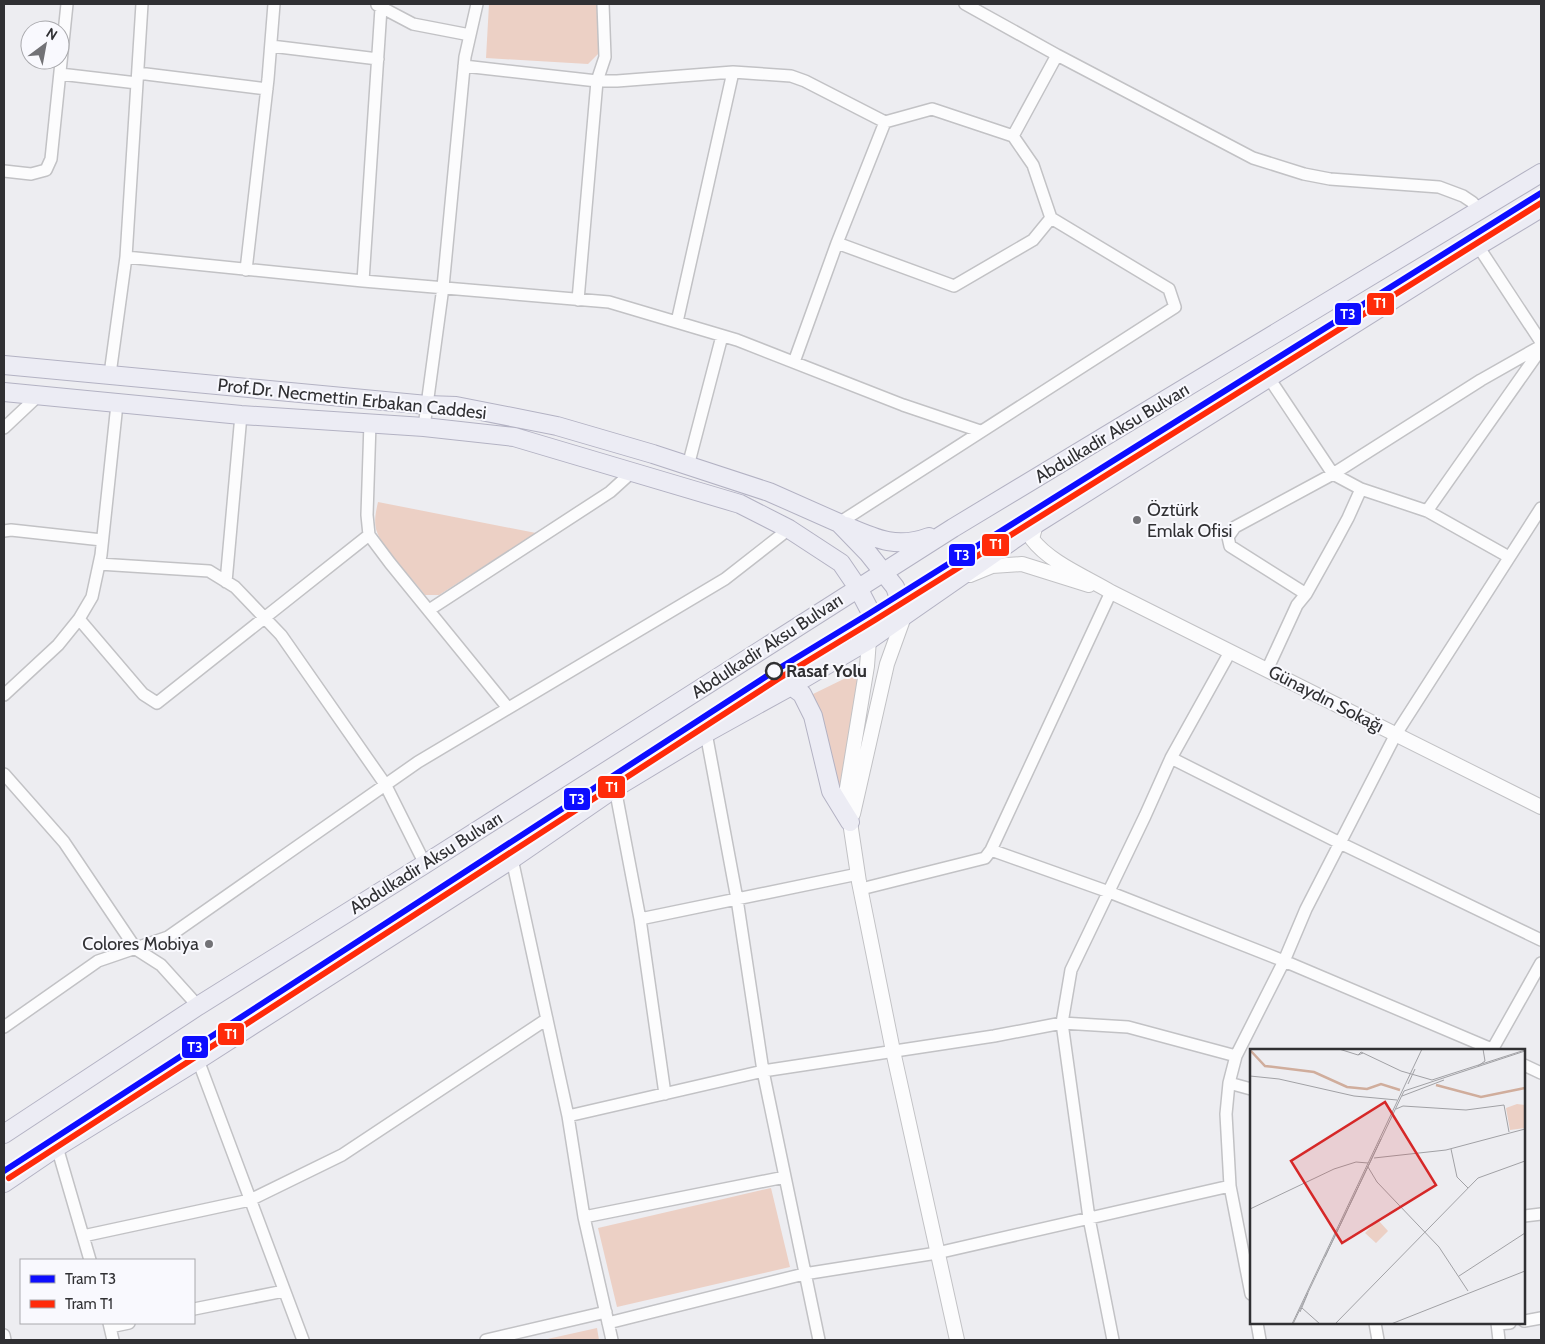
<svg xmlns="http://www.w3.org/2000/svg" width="1545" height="1344" font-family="Cabin,sans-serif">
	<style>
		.green { fill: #ecd0c5 }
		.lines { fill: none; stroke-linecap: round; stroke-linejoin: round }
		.minor-casing { stroke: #c2c2c5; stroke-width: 14 }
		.tertiary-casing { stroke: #c2c2c5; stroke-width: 16 }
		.primary-casing { stroke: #b3b2c3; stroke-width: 20 }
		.minor { stroke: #fcfcfd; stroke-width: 11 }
		.tertiary { stroke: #fcfcfd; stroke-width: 14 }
		.primary { stroke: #ececf4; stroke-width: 18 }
		.tram-1-casing { stroke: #f9f9fe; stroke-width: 10 }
		.tram-2-casing { stroke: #f9f9fe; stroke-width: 10 }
		.tram-1 { stroke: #0d0dff; stroke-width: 6 }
		.tram-2 { stroke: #ff2b0a; stroke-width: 6 }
		.poi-dot { fill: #727276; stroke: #f9f9fe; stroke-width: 2 }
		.stop-dot { fill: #f9f9fe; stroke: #303033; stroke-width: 2.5 }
		.labels { text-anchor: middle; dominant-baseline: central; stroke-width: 4; stroke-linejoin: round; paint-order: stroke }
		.street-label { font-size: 18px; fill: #303033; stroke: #f9f9fe }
		.poi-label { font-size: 18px; fill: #303033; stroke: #f9f9fe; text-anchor: start }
		.stop-label { font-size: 18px; font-weight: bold; fill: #303033; stroke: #f9f9fe; text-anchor: start }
		.inset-river { fill: none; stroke: #d0ad9c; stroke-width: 2.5 }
		.inset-road { fill: none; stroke: #a1a1a5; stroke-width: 1 }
		.view { fill: #d62828; fill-opacity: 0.15; stroke: #d62828; stroke-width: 2.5 }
		.inset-edge { fill: none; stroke: #303033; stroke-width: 2.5 }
		.line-badge { stroke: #f9f9fe; stroke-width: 2 }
		.badge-label { font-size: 14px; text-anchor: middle; font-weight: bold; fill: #fff }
	</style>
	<rect width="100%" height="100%" fill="#ededf1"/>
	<path class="green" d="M 489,4 L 597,4 L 602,50 L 588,64 L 486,58 Z
		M 378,502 L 536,533 L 439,595 L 425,595 C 413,579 381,548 376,529 C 374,520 376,511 378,502 Z
		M 856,673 L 858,690 L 839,794 L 811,695 Z
		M 771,1188 L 790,1267 L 617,1307 L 598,1228 Z
		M 597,1328 L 599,1340 L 543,1340 Z"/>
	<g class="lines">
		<defs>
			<path id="minor" d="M 965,4 L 1057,55 L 1253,158 L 1304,174 L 1330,179 L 1439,187 L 1463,196 L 1472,202 L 1480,211
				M 377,5 L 413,24 L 470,35
				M 271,46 L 378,59
				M 464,66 L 597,81 L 605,57 L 603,4
				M 138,73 L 267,89
				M 60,74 L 137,83
				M 1013,136 L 1057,55
				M 4,171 L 31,174 L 46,170 L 51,159 L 67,4
				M 837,243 L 954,286 L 1033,240 L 1051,218
				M 1478,246 L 1541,342
				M 126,257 L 363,281 L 609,302 L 737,340 L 903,405 L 980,431
				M 246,270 L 268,79 L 274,4
				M 363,281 L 381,8
				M 578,300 L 597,81 L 617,81 L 733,72 L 791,76 L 805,81 L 885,122 L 932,109 L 1013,136 L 1033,165 L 1051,218 L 1169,289 L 1175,307 L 839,523
				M 677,322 L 733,72
				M 794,362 L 837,243 L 885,122
				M 110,374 L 126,257 L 142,4
				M 370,423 L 367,515 L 369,535 L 390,563 L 508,708
				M 424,427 L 443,287 L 465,57 L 477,4
				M 4,428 L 38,396
				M 688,466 L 722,336
				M 1361,489 L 1427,511 L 1509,557
				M 1427,511 L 1541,349
				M 4,531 L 11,530 L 102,540
				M 99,564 L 209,571 L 235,587 L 281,635 L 385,784 L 425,864
				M 226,582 L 241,415
				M 1111,592 L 991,850 L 1109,892 L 1284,961 L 1494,1050
				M 1306,594 L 1230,546 L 1228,537 L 1235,527 L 1333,474 L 1481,380 L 1541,346
				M 429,610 L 610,492 L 632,472
				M 79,619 L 143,694 L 157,703 L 369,535
				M 1267,670 L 1297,605 L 1306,594 L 1335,542 L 1348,518 L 1361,489 L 1333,474 L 1269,378
				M 4,695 L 58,645 L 79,619 L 92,597 L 101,555 L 117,404
				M 706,733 L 737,899 L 763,1071 L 819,1340
				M 1171,758 L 1340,843 L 1541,940
				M 4,774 L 64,842 L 136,949 L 161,965 L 198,1006
				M 615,788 L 640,919 L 665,1094
				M 512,859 L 568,1116 L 584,1217 L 612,1340
				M 861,889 L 985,858 L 991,850
				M 640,919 L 858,874
				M 4,1027 L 98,961 L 168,937 L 418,762 L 725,579 L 789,529
				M 1492,1050 L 1541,963
				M 198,1060 L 303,1340
				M 1524,1065 L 1541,1073
				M 1229,1083 L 1251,1089
				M 568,1116 L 763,1071 L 994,1036 L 1062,1023 L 1128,1027 L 1236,1056
				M 57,1147 L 90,1260
				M 1524,1216 L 1541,1214
				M 584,1217 L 785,1177
				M 83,1236 L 250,1200 L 342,1155 L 547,1019
				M 1251,1294 L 1230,1186 L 1226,1114 L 1229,1083 L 1236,1056 L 1284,961 L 1306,909 L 1396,734 L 1541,508
				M 194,1309 L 284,1291
				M 1524,1321 L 1541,1318
				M 109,1323 L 113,1340
				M 608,1323 L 804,1274 L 937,1253 L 1230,1186
				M 1257,1323 L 1260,1340
				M 1375,1323 L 1378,1340
				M 1497,1323 L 1499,1340
				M 1497,1324 L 1510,1323
				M 110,1327 L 129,1323
				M 4,1335 L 5,1340
				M 486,1340 L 606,1312
				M 1113,1340 L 1089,1218 L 1062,1023 L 1071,970 L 1145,816 L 1171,758 L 1230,652"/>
			<path id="tertiary" d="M 1036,524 L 1032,539 C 1049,562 1086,577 1111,592 L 1541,807
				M 970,575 L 992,566 L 1022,564 L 1089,585
				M 869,640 L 867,666 L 847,788 L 850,822 L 859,882 L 893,1051 L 957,1340
				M 853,814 L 887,664 L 905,614"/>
			<path id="primary" d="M 4,365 L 427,405 L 456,406 L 557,426 L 653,454 L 769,492 L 839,523 L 868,553 L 895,587 L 905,614
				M 4,392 L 241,415 L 424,427 L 514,437 L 740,504 L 789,529 L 841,563 L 858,588 L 870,611 L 869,640
				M 846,526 C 876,539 897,549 929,537
				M 791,686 L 802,694 L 813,716 L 831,791 L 850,822
				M 4,1134 L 198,1006 L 425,864 L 953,528 L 1541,173
				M 4,1183 L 57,1147 L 198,1060 L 512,859 L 615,788 L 706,733 L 791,686 L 869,640 L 1036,524 L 1478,246 L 1541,208"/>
		</defs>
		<use href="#minor" class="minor-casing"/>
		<use href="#tertiary" class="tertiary-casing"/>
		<use href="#primary" class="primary-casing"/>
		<use href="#minor" class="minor"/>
		<use href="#tertiary" class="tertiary"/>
		<use href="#primary" class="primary"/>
		<defs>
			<path id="tram-1" d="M 4,1171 L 773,672 L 870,613 L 1541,193"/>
			<path id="tram-2" d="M 9,1178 L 778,679 L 875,620 L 1541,203"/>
		</defs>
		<use href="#tram-1" class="tram-1-casing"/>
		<use href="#tram-2" class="tram-2-casing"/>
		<use href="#tram-1" class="tram-1"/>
		<use href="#tram-2" class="tram-2"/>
	</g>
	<g class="poi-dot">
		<circle cx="1137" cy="520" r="5"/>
		<circle cx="209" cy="944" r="5"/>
	</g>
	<circle class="stop-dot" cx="774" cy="671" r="8"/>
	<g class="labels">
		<g class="street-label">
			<text transform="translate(352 399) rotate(6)">Prof.Dr. Necmettin Erbakan Caddesi</text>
			<text transform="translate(1112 433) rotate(-31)">Abdulkadir Aksu Bulvarı</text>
			<text transform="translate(767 646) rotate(-33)">Abdulkadir Aksu Bulvarı</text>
			<text transform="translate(1326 699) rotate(27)">Günaydın Sokağı</text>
			<text transform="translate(426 863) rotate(-32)">Abdulkadir Aksu Bulvarı</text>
		</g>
		<g class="poi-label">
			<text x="1147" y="510">Öztürk<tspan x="1147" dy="21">Emlak Ofisi</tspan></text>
			<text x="199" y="944" text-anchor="end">Colores Mobiya</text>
		</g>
		<g class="stop-label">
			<text x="786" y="671">Rasaf Yolu</text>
		</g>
	</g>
	<g transform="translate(1250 1049)">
		<rect width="275" height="275" fill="#ededf1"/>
		<path d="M 267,55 L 275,56 L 275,79 L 260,81 L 256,59 ZM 128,171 L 138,182 L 126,194 L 115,184 Z" fill="#ecd0c5"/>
		<path class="inset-river" d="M 0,1 L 15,17 L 64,23 L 97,38 L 117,40 L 131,35 L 150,41M 186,36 L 231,48 L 275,39"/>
		<path class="inset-road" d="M 89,0 L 108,6M 113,4 L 108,6 L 111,3 L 151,22 L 182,31 L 275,1M 228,17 L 235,12 L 233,0M 0,27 L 29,30 L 104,47 L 147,51M 158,35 L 165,20M 152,47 L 194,31M 146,60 L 153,57 L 216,61 L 254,56 L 259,83M 201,100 L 207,128 L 218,139M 124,109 L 196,101 L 275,80M 118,118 L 127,133 L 189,198 L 218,242M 0,160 L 84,120 L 106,113 L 118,114M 75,208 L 131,90M 209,227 L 275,184M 52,259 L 70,275M 50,263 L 58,244M 42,275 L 172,0M 43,275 L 154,42 L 275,2M 85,275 L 228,129 L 275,112M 141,275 L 275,222"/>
		<path class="view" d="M 135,53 L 186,136 L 92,194 L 41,112 Z"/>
		<rect width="275" height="275" class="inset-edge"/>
	</g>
	<g class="line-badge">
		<rect x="1366" y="292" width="29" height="24" rx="5" fill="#ff2b0a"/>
		<rect x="1334" y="302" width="28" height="24" rx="5" fill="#0d0dff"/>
		<rect x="981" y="533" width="29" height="24" rx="5" fill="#ff2b0a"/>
		<rect x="948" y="543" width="28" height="24" rx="5" fill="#0d0dff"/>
		<rect x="597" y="775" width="29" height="24" rx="5" fill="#ff2b0a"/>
		<rect x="563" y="787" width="28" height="24" rx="5" fill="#0d0dff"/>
		<rect x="217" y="1022" width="28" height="24" rx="5" fill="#ff2b0a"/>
		<rect x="181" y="1035" width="28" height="24" rx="5" fill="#0d0dff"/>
	</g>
	<g class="badge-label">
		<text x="1380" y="308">T1</text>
		<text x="1348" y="319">T3</text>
		<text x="996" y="549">T1</text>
		<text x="962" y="560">T3</text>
		<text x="612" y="792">T1</text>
		<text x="577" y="804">T3</text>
		<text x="231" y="1039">T1</text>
		<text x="195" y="1052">T3</text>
	</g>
	<rect width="1545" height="1344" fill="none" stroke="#303033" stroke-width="10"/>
	<rect x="20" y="1259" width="175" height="65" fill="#f9f9fe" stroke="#a9a9ad"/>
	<rect x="30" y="1275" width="25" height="8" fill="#0d0dff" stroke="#a9a9ad"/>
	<text x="65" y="1284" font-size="15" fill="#303033">Tram T3</text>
	<rect x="30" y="1300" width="25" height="8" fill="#ff2b0a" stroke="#a9a9ad"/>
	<text x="65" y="1309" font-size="15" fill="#303033">Tram T1</text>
	<g transform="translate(45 45) rotate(32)"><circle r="24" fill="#f9f9fe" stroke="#a9a9ad"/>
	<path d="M0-4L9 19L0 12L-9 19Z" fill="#727276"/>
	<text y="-8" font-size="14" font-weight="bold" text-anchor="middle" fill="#303033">N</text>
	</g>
</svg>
